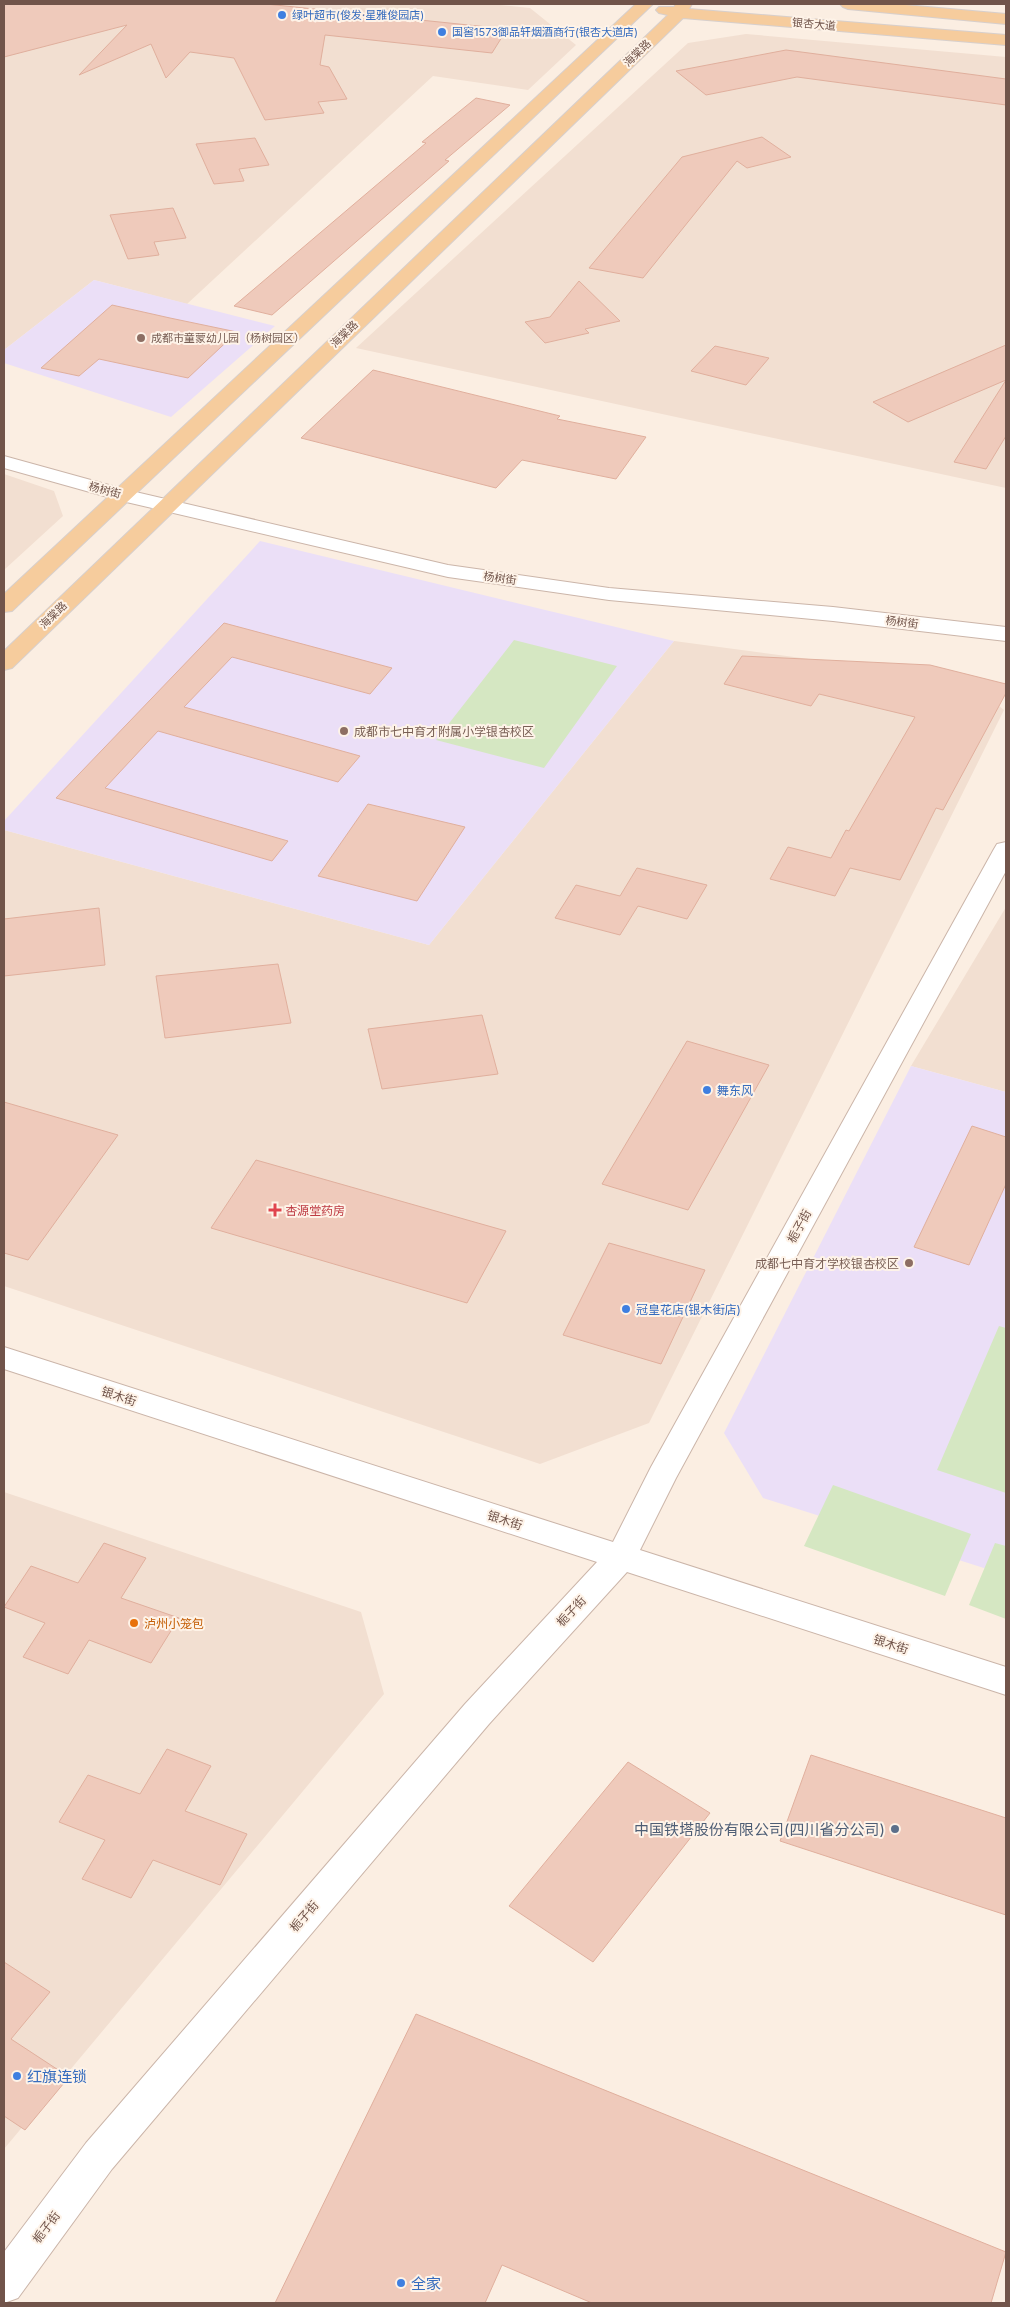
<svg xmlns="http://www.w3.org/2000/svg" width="1010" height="2307" font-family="Inter,'Noto Sans SC',sans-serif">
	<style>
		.residential { fill: #f2dfd1 }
		.education { fill: #ebdff7 }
		.green { fill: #d5e7c2 }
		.building { fill: #efcabb; stroke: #e0af9d }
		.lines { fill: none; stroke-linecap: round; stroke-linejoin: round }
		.minor-casing { stroke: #cbb5a9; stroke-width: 2 }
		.major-casing { stroke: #d7cfcc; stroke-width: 2 }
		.minor { fill: #fff; fill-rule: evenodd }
		.major { fill: #f6cc9d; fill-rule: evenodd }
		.shop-dot { fill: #3f7fe0; stroke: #fef3e8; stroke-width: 2 }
		.education-dot { fill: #8d6e63; stroke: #fef3e8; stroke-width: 2 }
		.health-dot { fill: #e0444e; stroke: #fef3e8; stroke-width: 2 }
		.food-dot { fill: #e8710a; stroke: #fef3e8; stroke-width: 2 }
		.service-dot { fill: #5c6f8a; stroke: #fef3e8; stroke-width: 2 }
		.labels { text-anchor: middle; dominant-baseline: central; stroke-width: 4; stroke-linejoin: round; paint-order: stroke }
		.far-shop-label { font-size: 11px; fill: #366cbe; stroke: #fef3e8; text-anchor: start }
		.far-street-label { font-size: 11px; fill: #71544a; stroke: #fef3e8 }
		.far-education-label { font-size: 11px; fill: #785e54; stroke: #fef3e8; text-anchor: start }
		.education-label { font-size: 12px; fill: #785e54; stroke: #fef3e8; text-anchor: start }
		.shop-label { font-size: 12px; fill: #366cbe; stroke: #fef3e8; text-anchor: start }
		.health-label { font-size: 12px; fill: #be3a42; stroke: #fef3e8; text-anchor: start }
		.street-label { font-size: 12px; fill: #71544a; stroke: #fef3e8 }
		.food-label { font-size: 12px; fill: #c56008; stroke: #fef3e8; text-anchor: start }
		.near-service-label { font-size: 15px; fill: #4e5e75; stroke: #fef3e8; text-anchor: end }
		.near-shop-label { font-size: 15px; fill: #366cbe; stroke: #fef3e8; text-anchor: start }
	</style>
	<rect width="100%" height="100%" fill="#fbeee2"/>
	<path class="residential" d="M 4,4 L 491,4 L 530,8 L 576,45 L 528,90 L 433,76 L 187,304 L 94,280 L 4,350 Z
		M 746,34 L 1006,57 L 1006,488 L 356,348 L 688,43 Z
		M 4,474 L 54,491 L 63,516 L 4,570 Z
		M 674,641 L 967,680 L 1004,710 L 649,1423 L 540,1464 L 4,1286 L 4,830 L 429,945 Z
		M 1006,907 L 1006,1092 L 911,1066 Z
		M 4,1492 L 361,1612 L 384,1694 L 4,2149 Z"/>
	<path class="education" d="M 94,280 L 275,326 L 171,417 L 4,363 L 4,350 Z
		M 260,541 L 674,641 L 429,945 L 4,830 L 4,821 Z
		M 911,1066 L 1006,1092 L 1006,1575 L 763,1498 L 724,1433 Z"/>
	<path class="green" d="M 514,640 L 617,666 L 544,768 L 436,740 Z
		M 999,1326 L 1006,1328 L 1006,1493 L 937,1470 Z
		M 833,1485 L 971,1534 L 945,1596 L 804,1546 Z
		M 995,1543 L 1006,1546 L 1006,1619 L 969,1605 Z"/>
	<path class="building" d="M 4,4 L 266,4 L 507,29 L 492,53 L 325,35 L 320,65 L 329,67 L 347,99 L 318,102 L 324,113 L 265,120 L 234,58 L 190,52 L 166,78 L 151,44 L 79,75 L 127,25 L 4,57 Z
		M 786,50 L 1006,79 L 1006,105 L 797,77 L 706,95 L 676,71 Z
		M 476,98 L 510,105 L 445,160 L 449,161 L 272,315 L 234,306 L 426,143 L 422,142 Z
		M 762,137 L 791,157 L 747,168 L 737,161 L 643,278 L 589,268 L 682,157 Z
		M 255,138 L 269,165 L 239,169 L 244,181 L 214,184 L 196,144 Z
		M 173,208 L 186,238 L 154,242 L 159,255 L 128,259 L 110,215 Z
		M 579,281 L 620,321 L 585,329 L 589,333 L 545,343 L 525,322 L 550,317 Z
		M 112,305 L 170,318 L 237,332 L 188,378 L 99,359 L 79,376 L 41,368 Z
		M 1006,345 L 1006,436 L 986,469 L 954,462 L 1006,380 L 908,422 L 873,402 Z
		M 715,346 L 769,358 L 746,385 L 691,371 Z
		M 373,370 L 560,416 L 557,419 L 646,437 L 616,479 L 522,460 L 496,488 L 301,438 Z
		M 224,623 L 392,668 L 370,694 L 232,657 L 184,707 L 360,756 L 338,782 L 158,731 L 105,788 L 288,841 L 272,861 L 56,798 Z
		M 742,656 L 930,665 L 1006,684 L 1006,693 L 943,810 L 936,808 L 900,880 L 850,868 L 835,896 L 770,879 L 788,847 L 831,858 L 846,830 L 849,831 L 915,717 L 819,694 L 811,706 L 724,684 Z
		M 368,804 L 465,827 L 417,901 L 318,876 Z
		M 637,868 L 707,885 L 687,919 L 638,906 L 620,935 L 555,918 L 576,885 L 620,896 Z
		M 99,908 L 105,965 L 4,976 L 4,919 Z
		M 278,964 L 291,1023 L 165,1038 L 156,976 Z
		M 482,1015 L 498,1074 L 382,1089 L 368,1029 Z
		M 687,1041 L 769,1065 L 688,1210 L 602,1184 Z
		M 4,1102 L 118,1135 L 28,1260 L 4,1253 Z
		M 972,1126 L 1006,1137 L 1006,1184 L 969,1265 L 914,1247 Z
		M 256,1160 L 506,1231 L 467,1303 L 211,1228 Z
		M 609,1243 L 705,1270 L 661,1364 L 563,1335 Z
		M 104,1543 L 146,1558 L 121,1598 L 179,1618 L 151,1663 L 89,1640 L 68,1674 L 23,1657 L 45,1623 L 4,1607 L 31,1566 L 78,1583 Z
		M 167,1749 L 211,1766 L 185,1811 L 247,1834 L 220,1885 L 153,1860 L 131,1898 L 82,1879 L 105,1840 L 59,1822 L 88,1775 L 140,1794 Z
		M 811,1755 L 1006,1818 L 1006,1915 L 780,1841 Z
		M 628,1762 L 710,1813 L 593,1962 L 509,1906 Z
		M 4,1962 L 50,1992 L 11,2039 L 69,2077 L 25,2130 L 4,2116 Z
		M 416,2014 L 1006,2252 L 991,2303 L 592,2303 L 502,2265 L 485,2303 L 275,2303 Z"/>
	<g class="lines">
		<defs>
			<path id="minor" d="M 4,456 L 127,490 L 448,565 L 609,588 L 833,607 L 1006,627 L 1006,641 L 833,621 L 609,600 L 448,577 L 122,501 L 4,468 Z
				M 1006,842 L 1006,871 L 676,1478 L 640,1550 L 1006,1667 L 1006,1695 L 627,1572 L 489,1724 L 112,2169 L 18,2298 L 4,2303 L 4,2252 L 86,2143 L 465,1704 L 597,1562 L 4,1369 L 4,1347 L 613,1542 L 651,1467 L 994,849 L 997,844 Z"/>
			<path id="major" d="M 636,4 L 653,4 L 12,611 L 4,612 L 4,594 Z
				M 676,4 L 692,4 L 689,9 L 1006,35 L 1006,45 L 683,18 L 12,668 L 4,670 L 4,651 L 668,15 L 659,13 L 656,10 L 659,7 L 674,7 Z
				M 840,4 L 894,4 L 1006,14 L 1006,24 L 848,9 L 843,7 Z"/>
		</defs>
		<use href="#minor" class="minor-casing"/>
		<use href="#major" class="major-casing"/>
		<use href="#minor" class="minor"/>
		<use href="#major" class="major"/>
	</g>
	<g class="shop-dot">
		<circle cx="282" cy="15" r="5"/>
		<circle cx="442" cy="32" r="5"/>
		<circle cx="707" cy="1090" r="5"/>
		<circle cx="626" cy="1309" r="5"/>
		<circle cx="17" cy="2076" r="5"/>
		<circle cx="401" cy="2283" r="5"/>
	</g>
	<g class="education-dot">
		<circle cx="141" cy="338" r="5"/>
		<circle cx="344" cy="731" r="5"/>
		<circle cx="909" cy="1263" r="5"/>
	</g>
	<path class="health-dot" d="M272.5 1202.5h5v5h5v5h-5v5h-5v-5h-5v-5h5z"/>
	<circle class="food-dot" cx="134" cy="1623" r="5"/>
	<circle class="service-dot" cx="895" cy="1829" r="5"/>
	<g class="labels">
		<g class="far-shop-label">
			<text x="292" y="15">绿叶超市(俊发·星雅俊园店)</text>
			<text x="452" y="32">国窖1573御品轩烟酒商行(银杏大道店)</text>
		</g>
		<g class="far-street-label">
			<text transform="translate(814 24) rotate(5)">银杏大道</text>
			<text transform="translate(637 53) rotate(-44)">海棠路</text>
			<text transform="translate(344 334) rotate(-44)">海棠路</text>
			<text transform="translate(105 490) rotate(15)">杨树街</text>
			<text transform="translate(500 578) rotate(8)">杨树街</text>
			<text transform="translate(53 615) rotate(-44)">海棠路</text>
			<text transform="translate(902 622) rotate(7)">杨树街</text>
		</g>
		<g class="far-education-label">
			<text x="151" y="338">成都市童蒙幼儿园（杨树园区）</text>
		</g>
		<g class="education-label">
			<text x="354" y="731">成都市七中育才附属小学银杏校区</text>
			<text x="899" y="1263" text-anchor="end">成都七中育才学校银杏校区</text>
		</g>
		<g class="shop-label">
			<text x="717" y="1090">舞东风</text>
			<text x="636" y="1309">冠皇花店(银木街店)</text>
		</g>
		<g class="health-label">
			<text x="285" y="1210">杏源堂药房</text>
		</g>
		<g class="street-label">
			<text transform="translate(799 1226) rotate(-61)">栀子街</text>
			<text transform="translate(119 1396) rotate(18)">银木街</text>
			<text transform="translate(505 1520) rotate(18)">银木街</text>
			<text transform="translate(571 1611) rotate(-47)">栀子街</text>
			<text transform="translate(891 1644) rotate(18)">银木街</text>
			<text transform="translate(304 1916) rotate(-49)">栀子街</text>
			<text transform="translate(46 2227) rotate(-53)">栀子街</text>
		</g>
		<g class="food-label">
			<text x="144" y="1623">泸州小笼包</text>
		</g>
		<g class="near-service-label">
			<text x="885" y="1829">中国铁塔股份有限公司(四川省分公司)</text>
		</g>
		<g class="near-shop-label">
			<text x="27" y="2076">红旗连锁</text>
			<text x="411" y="2283">全家</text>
		</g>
	</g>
	<rect width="1010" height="2307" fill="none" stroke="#71544a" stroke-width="10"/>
</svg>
